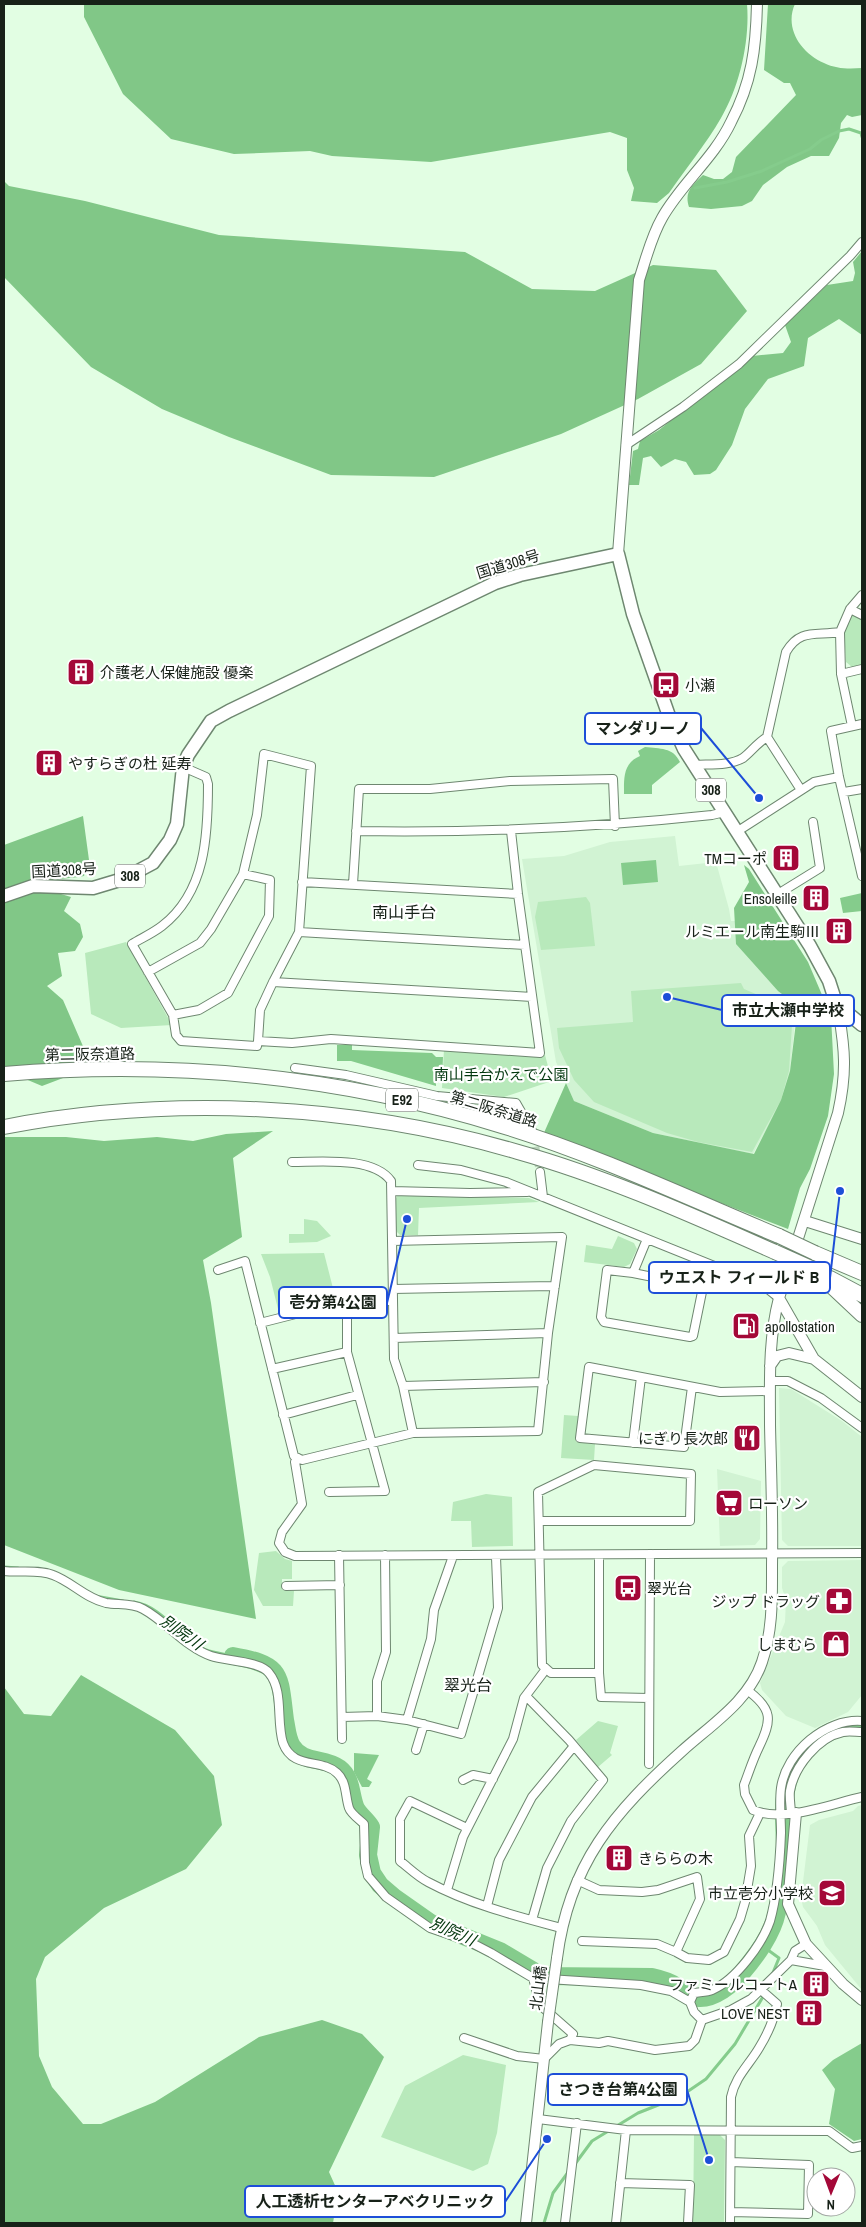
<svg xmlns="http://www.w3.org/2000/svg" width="866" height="2227" font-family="'Archivo Narrow','Noto Sans JP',sans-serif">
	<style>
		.built { fill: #d1f3d3 }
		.green { fill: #b8e9bb }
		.forest { fill: #81c787 }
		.water { fill: #85cc8c }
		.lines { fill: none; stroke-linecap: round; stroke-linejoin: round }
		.stream { stroke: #85cc8c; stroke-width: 3 }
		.river { stroke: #85cc8c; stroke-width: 18 }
		.minor-tunnel { stroke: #b9d2ba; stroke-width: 8; stroke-dasharray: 8 4; stroke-linecap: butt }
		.minor-casing { stroke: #6e8770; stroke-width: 10 }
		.tertiary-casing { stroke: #6e8770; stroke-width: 12 }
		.trunk-casing { stroke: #6e8770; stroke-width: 15 }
		.motorway-casing { stroke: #6e8770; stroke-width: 16 }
		.minor { stroke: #fff; stroke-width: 8 }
		.tertiary { stroke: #fff; stroke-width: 10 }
		.trunk { stroke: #fff; stroke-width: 12 }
		.motorway { stroke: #fff; stroke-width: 14 }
		.tertiary-bridge-casing { stroke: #6e8770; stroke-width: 12; stroke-linecap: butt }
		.motorway-bridge-casing { stroke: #6e8770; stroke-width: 16; stroke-linecap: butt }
		.tertiary-bridge { stroke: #fff; stroke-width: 10 }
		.motorway-bridge { stroke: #fff; stroke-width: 14 }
		.labels { text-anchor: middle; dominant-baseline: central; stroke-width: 4.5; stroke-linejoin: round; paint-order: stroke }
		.shield { fill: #fff; stroke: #5d645d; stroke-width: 1 }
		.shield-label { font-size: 14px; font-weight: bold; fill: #172118 }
		.street-label { font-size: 15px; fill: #172118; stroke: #fff }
		.poi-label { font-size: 15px; fill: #172118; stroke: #fff; text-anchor: end }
		.park-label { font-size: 15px; fill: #02380f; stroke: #fff }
		.neighbourhood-label { font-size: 16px; fill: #172118; stroke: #fff }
		.water-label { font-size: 16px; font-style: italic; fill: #00340b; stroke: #fff }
		.leader { fill: none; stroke: #1d4ed8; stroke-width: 2 }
		.callout-dot { fill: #1d4ed8; stroke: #fff; stroke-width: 2 }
		.callout { fill: #fff; stroke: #1d4ed8; stroke-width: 2 }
		.callout-label { font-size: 16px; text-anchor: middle; font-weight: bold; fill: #172118 }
	</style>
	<rect width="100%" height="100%" fill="#e2fee3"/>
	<path class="built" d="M 675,836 L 679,866 L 716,862 L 729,909 L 731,921 L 766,921 L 797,1004 L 790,1071 L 782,1100 L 753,1154 L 653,1133 L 574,1101 L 556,1062 L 522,859 L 564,856 L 610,842 Z
		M 779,1388 L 791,1389 L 842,1421 L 862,1437 L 862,1546 L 788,1546 L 782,1540 Z
		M 717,1469 L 761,1481 L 760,1539 L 755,1545 L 720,1546 Z
		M 862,1560 L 862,1695 L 848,1712 L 815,1728 L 786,1716 L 762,1690 L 760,1683 L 785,1622 L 786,1600 L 782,1588 L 782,1567 L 788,1561 Z
		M 862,1805 L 862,1990 L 825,1945 L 817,1926 L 803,1907 L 801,1898 L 810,1825 L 819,1820 L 853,1811 L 858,1806 Z"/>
	<path class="green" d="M 855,614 L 861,618 L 862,624 L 862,665 L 852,667 L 846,662 L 844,631 L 850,616 Z
		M 586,897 L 590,903 L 595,946 L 541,950 L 535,917 L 538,902 Z
		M 126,942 L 172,1025 L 121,1028 L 91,1014 L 85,953 Z
		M 741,983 L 744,989 L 793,1010 L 789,1071 L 781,1100 L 752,1152 L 698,1142 L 667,1133 L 594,1102 L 574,1080 L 559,1048 L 557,1028 L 633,1022 L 631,991 Z
		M 444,1049 L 545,1055 L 552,1081 L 504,1097 L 442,1088 Z
		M 398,1195 L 529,1198 L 539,1202 L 419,1208 L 418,1235 L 400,1235 L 396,1231 L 395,1200 Z
		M 304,1219 L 317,1221 L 331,1236 L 317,1242 L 289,1243 L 289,1234 L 304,1234 Z
		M 618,1236 L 634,1243 L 637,1249 L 630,1264 L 624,1267 L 584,1262 L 586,1245 L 612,1249 Z
		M 324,1253 L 336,1300 L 279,1313 L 270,1277 L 261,1254 Z
		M 564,1415 L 578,1416 L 576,1442 L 595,1444 L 594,1460 L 561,1458 Z
		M 486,1494 L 512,1497 L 513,1546 L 472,1547 L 471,1521 L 451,1521 L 453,1502 Z
		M 276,1551 L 285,1559 L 292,1561 L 292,1579 L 282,1579 L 282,1590 L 294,1591 L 293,1606 L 263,1606 L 254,1590 L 259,1553 Z
		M 598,1721 L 618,1726 L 610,1753 L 612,1755 L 598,1767 L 576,1740 Z
		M 463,2055 L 506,2065 L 497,2133 L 488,2164 L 473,2171 L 381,2137 L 405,2086 Z
		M 694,2135 L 720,2135 L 725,2140 L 724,2223 L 693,2223 Z"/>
	<path class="forest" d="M 84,4 L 747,4 C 750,40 740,86 721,118 C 706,144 686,168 669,193 L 657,203 L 631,201 L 634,188 L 627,170 L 627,138 L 610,132 L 431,162 L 332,156 L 310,151 L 234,154 L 171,139 L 123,94 L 84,17 Z
		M 768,4 L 795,4 C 784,28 801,53 824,63 C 836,69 849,69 862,68 L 862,115 L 852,117 L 847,115 L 841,123 L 839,138 L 829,156 L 811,156 L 787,167 L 763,185 L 752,201 L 742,206 L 711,209 L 689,207 C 684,192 692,185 703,175 L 714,179 L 723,179 L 732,172 L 736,157 L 796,95 L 790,83 L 784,83 L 764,70 Z
		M 4,181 L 9,186 L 85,201 L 219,235 L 465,252 L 532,289 L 595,291 L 653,265 L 716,270 L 747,311 L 701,364 L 638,399 L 561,434 L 434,477 L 331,475 L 229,437 L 162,409 L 91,367 L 4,277 Z
		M 862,251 L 862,335 L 839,319 L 808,338 L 804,366 L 768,379 L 745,409 L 732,445 L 716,470 L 710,474 L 694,475 L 686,462 L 675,459 L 661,467 L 651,456 L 643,458 L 639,485 L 629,485 L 633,451 L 638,449 L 640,441 L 659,430 L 752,356 L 783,353 L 791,342 L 785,325 L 827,285 L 853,281 L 855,273 L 853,262 Z
		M 83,816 L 89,860 L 84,876 C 69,879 54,878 40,883 L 41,888 L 71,897 L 64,911 L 80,924 L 83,937 L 75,951 L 58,953 L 62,976 L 47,986 L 63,1000 L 92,1067 L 42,1086 L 4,1070 L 4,845 Z
		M 744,865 L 749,869 L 808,962 L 831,1016 L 834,1074 L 828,1116 L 810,1169 L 800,1188 L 788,1229 L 623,1165 L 588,1149 L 543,1135 L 566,1083 L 574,1101 L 653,1133 L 754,1154 L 781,1100 L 790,1071 L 798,1006 L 778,991 L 736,944 L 734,908 L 749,882 Z
		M 273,1131 L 233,1158 L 242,1237 L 203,1260 L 211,1303 L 256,1619 L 119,1590 L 4,1545 L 4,1137 L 66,1137 L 104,1141 L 157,1137 L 193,1141 L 226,1134 Z
		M 81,1675 L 175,1730 L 214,1776 L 222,1825 L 186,1869 L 104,1908 L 45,1957 L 36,1979 L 39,2056 L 52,2087 L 83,2124 L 101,2124 L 155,2102 L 259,2037 L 322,2020 L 362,2034 L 384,2057 L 329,2172 L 338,2192 L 333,2223 L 4,2223 L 4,1687 L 24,1714 L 51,1716 Z"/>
	<path class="water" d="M 645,747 C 660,749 673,747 680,762 L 652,785 L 652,794 L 624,794 C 624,778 623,763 640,756 L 638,751 Z
		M 656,860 L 658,882 L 623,885 L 621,863 Z
		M 862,893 L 862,911 L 843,913 L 840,898 Z
		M 337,1045 L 352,1045 L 352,1050 L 432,1053 L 436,1057 L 443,1057 L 442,1081 L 436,1080 L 436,1086 L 351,1061 L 337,1061 Z
		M 354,1753 L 379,1755 L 367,1779 L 372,1782 L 369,1787 L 362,1787 L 354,1772 Z
		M 862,2043 L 862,2139 L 854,2141 L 829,2124 L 835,2089 L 822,2070 L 833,2060 Z"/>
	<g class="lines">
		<path class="stream" d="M 695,188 L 727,182 L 762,171 L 810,149 L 821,140 L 839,131 L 849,129 L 861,133 L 862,137
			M 4,1567 L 18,1568
			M 95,1596 L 123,1601
			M 134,1602 C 162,1606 181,1639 206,1650 C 214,1653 224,1654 233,1656
			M 761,1945 L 779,1958 L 772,1975
			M 575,2164 L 592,2141 L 638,2113 L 681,2096 L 706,2079 L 735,2044 L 764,1995
			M 544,2223 L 553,2193 L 569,2171"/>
		<path class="river" d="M 233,1656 C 283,1665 279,1673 285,1720 C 287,1729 287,1738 292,1746 C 303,1764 324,1757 339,1768 C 352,1778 350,1792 355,1806 C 357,1813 367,1820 371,1827 L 368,1855 L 372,1873 L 380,1885 L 394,1897 L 431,1923 L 500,1951 L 542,1976 L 652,1977 C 661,1979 669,1981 676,1986 C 684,1992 690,1998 699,1998 C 714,1999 733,1984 741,1974 C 756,1956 772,1935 777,1912 C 781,1892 784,1869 785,1848 C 785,1829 782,1809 786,1791 C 792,1755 825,1722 862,1727"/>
		<path class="minor-tunnel" d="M 533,1135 L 540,1172"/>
		<defs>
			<path id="minor" d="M 626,445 L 683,407 L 739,364 L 850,256 L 862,242
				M 850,609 L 862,615
				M 841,674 L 862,669
				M 862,724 L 831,731 L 839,777 L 862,876
				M 852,726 L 841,674 L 840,632 L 850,609 L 862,595
				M 767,737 L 801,790
				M 695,765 C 709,764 730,766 743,758 C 752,751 756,744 767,737 L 786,652 C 800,628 816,636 840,632
				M 183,767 L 206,777 L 208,784 C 208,835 206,892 162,926 C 153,933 142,938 132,944 L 173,1015 L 199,1010 L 228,993 L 269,916 L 270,880 L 243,874
				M 844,792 L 862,789
				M 356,831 C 477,833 591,828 712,815 L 725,812
				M 738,831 L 814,782 L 839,777
				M 302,882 L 518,894
				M 353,884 L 359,789 L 430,789 L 510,781 L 613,779 L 615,826
				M 778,894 L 820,868 L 813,822
				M 299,932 L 525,945
				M 148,972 L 200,943 L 211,929 L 243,874 L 257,815 L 264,754 L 311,766 L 299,932 L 273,982 L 260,1010 L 258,1041 L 292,1043 L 331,1039 L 540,1053 L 518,894 L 511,831
				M 273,982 L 532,997
				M 173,1015 L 176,1035 L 181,1041 L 257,1046 L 258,1041
				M 295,1068 L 346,1075 L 437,1096 L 516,1103 L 532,1131
				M 292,1162 C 320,1162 373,1156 391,1181 L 394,1359 L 403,1386 L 413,1433
				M 418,1165 L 461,1170 L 506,1182 L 764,1286 L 779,1298
				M 540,1172 L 543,1197
				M 392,1191 L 470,1193 L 527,1192
				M 218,1270 L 245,1261 L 294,1456 L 302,1460 L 413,1433 L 538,1431 L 548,1333 L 562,1237 L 392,1241
				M 607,1270 L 633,1273 L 703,1287 L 693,1336 L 690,1337 L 604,1322 L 601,1317 Z
				M 633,1273 L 647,1239
				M 393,1289 L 555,1286
				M 260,1323 L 347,1301 L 392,1301
				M 394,1338 L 548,1333
				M 272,1369 L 347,1352
				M 770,1381 L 788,1381 L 821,1398 L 862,1428
				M 403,1386 L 544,1382
				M 692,1387 L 684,1447 L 580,1438 L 589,1367 L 720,1392 L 770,1391
				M 283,1415 L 357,1395
				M 633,1443 L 641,1377
				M 298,1458 L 295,1462 L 302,1504 L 282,1532 L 279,1543 L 285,1552 L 295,1556 L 862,1553
				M 329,1492 L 385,1491 L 347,1352 L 347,1301
				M 540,1521 L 690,1521 L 691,1474 L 594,1465 L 538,1492 L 542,1665 L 551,1673 L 599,1673 L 599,1555
				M 339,1555 L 342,1739
				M 453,1556 L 434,1610 L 431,1639 L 407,1720 L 461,1734 L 498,1608 L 496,1557
				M 4,1571 C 19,1573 38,1569 53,1575 C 72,1582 85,1598 106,1603 C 118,1605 132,1603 143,1609 C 167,1622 185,1647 211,1656 C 226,1661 260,1661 269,1673 C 284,1691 276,1721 283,1743 C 293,1770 321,1758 337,1773 C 347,1782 345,1796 349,1808 C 351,1814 360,1820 364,1824 L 365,1863 L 368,1876 L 386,1897 L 430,1928 L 468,1941 L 491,1953 L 533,1978 L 641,1985 L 671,1991 L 690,2002 L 694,2012 L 702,2020
				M 286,1586 L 340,1585
				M 599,1673 L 601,1697 L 649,1698
				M 747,1690 C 773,1709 772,1720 759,1747 C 753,1759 749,1772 744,1785 L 745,1794 L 753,1810 C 784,1823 830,1804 862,1797
				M 526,1696 L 569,1740 L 603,1780 L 571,1821 L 547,1868 L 532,1920
				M 377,1716 L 377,1681 L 386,1652 L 385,1555
				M 342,1717 L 377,1716 L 407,1720
				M 416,1750 L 424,1724
				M 649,1764 L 650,1554
				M 463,1780 L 473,1775 L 493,1779
				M 791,1814 C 791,1807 789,1798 790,1791 C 794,1767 818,1737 843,1732 C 849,1731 856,1732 862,1732
				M 467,1828 L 410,1801 L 400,1819 L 400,1861 C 409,1868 418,1877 428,1882 C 469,1904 516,1916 561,1928
				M 577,1880 L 599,1890 L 642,1892 L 658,1890 L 697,1877 L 700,1899 L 676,1952 L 657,1944 L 582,1941
				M 447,1890 L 463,1837 L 513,1739 L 524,1698 L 546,1669
				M 487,1906 L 499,1860 L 532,1797 L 574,1746
				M 676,1952 L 687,1958 L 709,1960 L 724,1952 L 740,1919 L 745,1902 L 751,1866 L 749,1836 L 760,1813
				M 791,1960 L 825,1966
				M 533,1978 L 540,2005 L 573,2034 L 570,2040
				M 690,2002 L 694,1993 C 700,1992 707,1992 712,1990 C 736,1980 762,1944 770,1921 C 777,1896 780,1859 781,1833 C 781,1818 779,1803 781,1788 C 786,1752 826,1718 862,1721
				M 702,2020 L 731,2010 L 751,1999 L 791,1960 L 795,1951 L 806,1944
				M 464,2038 L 517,2056 L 544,2059 L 559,2044 L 570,2040 L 599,2043 L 608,2041 L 655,2050 L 689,2046 L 695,2040 L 702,2020
				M 538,2119 L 626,2130 L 829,2131 L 852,2148 L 862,2146
				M 620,2183 L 690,2185 L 688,2223
				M 730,2212 L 808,2214 L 809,2165 L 731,2162
				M 565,2223 L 577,2123
				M 616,2223 L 626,2130
				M 730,2223 L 731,2097 C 735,2077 749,2065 759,2048 C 767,2035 774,2020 777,2004 L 761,1990"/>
			<path id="tertiary" d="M 618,554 L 639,280 C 646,259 651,237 662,218 C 681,184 714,158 731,122 C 752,82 756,48 757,4
				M 805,1221 L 862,1239
				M 779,1298 L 814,1359 L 862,1397
				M 770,1366 L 777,1356 L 789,1353 L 814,1359
				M 796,1813 L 788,1904 L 806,1944 L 843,1984 L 862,2000
				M 557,1958 C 569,1864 614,1812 682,1751 C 712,1724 749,1701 762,1662 C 773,1630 772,1598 772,1565 C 773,1518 771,1472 770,1425 C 770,1382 768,1340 779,1298 L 838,1113 C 847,1073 845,1049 838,1009
				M 526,2223 L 548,2022"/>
			<path id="trunk" d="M 4,896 L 33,886 L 93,888 L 123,879 L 153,863 L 170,840 L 177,824 L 183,767 L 188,755 L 211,721 L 229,711 L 495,583 L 520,575 L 618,554 L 633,614 L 669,716 L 684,749 L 810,946 L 829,981 L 838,1009 L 845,1011 L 862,1025"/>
			<path id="motorway" d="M 4,1074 C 172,1060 340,1076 502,1126 C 597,1155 688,1198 779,1236
				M 4,1127 C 170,1095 356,1104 518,1152 C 607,1177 691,1215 775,1252
				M 815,1253 L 862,1273
				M 813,1269 L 862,1315
				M 830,1278 L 862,1295"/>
		</defs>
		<use href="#minor" class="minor-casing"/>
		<use href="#tertiary" class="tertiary-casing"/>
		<use href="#trunk" class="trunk-casing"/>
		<use href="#motorway" class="motorway-casing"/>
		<use href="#minor" class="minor"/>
		<use href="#tertiary" class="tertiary"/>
		<use href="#trunk" class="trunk"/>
		<use href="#motorway" class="motorway"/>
		<defs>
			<path id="tertiary-bridge" d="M 548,2022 L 557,1958"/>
			<path id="motorway-bridge" d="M 779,1236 L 815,1253
				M 775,1252 L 813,1269"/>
		</defs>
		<use href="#tertiary-bridge" class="tertiary-bridge-casing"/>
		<use href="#motorway-bridge" class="motorway-bridge-casing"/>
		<use href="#tertiary-bridge" class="tertiary-bridge"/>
		<use href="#motorway-bridge" class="motorway-bridge"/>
	</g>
	<defs>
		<symbol id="building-square" viewBox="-11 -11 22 22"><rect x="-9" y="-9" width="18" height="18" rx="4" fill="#a40838" stroke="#fff"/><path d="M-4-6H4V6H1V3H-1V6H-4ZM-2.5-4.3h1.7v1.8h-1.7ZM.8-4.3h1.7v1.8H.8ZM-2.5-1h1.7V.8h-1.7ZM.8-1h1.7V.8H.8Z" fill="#fff"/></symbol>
		<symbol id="bus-square" viewBox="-11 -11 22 22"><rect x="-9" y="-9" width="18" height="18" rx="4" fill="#a40838" stroke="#fff"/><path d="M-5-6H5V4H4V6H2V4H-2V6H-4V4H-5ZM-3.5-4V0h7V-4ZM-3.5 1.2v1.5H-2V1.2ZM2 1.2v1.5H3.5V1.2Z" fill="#fff"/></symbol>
		<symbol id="fuel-square" viewBox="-11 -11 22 22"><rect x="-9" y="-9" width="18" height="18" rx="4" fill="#a40838" stroke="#fff"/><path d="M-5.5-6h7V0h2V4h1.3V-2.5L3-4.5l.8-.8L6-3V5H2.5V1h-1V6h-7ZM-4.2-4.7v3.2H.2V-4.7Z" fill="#fff"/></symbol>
		<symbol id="restaurant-square" viewBox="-11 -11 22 22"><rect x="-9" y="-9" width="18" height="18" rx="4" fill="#a40838" stroke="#fff"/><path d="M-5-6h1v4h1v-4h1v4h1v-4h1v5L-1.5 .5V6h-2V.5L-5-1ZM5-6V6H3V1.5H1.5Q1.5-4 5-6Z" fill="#fff"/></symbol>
		<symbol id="supermarket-square" viewBox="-11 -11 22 22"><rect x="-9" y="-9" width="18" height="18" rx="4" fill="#a40838" stroke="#fff"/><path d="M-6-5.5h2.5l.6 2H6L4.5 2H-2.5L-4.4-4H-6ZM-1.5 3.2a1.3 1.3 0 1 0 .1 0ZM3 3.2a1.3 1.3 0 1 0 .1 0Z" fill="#fff"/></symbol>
		<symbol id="pharmacy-square" viewBox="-11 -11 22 22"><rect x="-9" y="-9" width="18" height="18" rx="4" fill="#a40838" stroke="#fff"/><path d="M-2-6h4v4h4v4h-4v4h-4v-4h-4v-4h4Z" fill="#fff"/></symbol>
		<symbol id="shop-square" viewBox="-11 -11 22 22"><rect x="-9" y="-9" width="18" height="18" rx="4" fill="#a40838" stroke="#fff"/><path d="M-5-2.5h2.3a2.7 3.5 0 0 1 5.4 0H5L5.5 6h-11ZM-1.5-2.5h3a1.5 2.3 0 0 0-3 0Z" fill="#fff"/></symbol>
		<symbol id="school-square" viewBox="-11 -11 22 22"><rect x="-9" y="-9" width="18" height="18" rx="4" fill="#a40838" stroke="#fff"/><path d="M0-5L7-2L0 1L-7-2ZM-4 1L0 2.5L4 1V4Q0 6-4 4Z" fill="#fff"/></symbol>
	</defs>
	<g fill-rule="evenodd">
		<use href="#building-square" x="65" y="656" width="32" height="32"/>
		<use href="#bus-square" x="650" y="669" width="32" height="32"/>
		<use href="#building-square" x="33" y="747" width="32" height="32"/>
		<use href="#building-square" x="770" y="842" width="32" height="32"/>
		<use href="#building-square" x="800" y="882" width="32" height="32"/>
		<use href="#building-square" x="823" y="915" width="32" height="32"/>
		<use href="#fuel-square" x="730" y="1310" width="32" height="32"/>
		<use href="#restaurant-square" x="731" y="1422" width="32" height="32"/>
		<use href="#supermarket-square" x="713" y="1487" width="32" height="32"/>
		<use href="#bus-square" x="612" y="1572" width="32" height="32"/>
		<use href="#pharmacy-square" x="823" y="1585" width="32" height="32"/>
		<use href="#shop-square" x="820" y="1628" width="32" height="32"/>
		<use href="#building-square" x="603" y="1842" width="32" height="32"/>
		<use href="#school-square" x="816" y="1877" width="32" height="32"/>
		<use href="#building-square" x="800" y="1968" width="32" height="32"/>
		<use href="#building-square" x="793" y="1997" width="32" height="32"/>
	</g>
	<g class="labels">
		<g class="shield">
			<rect x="696" y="778.5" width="30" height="23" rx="4"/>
			<rect x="115" y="864.5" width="30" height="23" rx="4"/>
			<rect x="386" y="1088.5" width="32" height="23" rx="4"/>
		</g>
		<g class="shield-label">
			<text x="711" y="790">308</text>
			<text x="130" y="876">308</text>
			<text x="402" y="1100">E92</text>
		</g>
		<g class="street-label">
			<text transform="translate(508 564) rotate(-17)">国道308号</text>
			<text transform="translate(64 870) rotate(-3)">国道308号</text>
			<text transform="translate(90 1054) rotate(-1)">第二阪奈道路</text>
			<text transform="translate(494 1109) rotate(17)">第二阪奈道路</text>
			<text transform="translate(538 1988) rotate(-83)">北山橋</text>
		</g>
		<g class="poi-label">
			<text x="100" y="672" text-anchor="start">介護老人保健施設 優楽</text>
			<text x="685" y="685" text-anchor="start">小瀬</text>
			<text x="68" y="763" text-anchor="start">やすらぎの杜 延寿</text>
			<text x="767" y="858">TMコーポ</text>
			<text x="797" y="898">Ensoleille</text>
			<text x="820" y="931">ルミエール南生駒Ⅲ</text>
			<text x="765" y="1326" text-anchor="start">apollostation</text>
			<text x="728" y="1438">にぎり長次郎</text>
			<text x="748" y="1503" text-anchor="start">ローソン</text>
			<text x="647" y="1588" text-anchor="start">翠光台</text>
			<text x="820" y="1601">ジップ ドラッグ</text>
			<text x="817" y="1644">しまむら</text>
			<text x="638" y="1858" text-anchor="start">きららの木</text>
			<text x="813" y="1893">市立壱分小学校</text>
			<text x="797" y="1984">ファミールコートA</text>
			<text x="790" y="2013">LOVE NEST</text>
		</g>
		<g class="park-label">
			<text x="501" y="1074">南山手台かえで公園</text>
		</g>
		<g class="neighbourhood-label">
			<text x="404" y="912">南山手台</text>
			<text x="468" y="1685">翠光台</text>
		</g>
		<g class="water-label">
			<text transform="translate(182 1632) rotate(35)">別院川</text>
			<text transform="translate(453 1931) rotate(24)">別院川</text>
		</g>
	</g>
	<path class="leader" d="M759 798L701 728M667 997L722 1010M840 1191L830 1278M407 1219L387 1303M709 2160L687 2090M547 2139L505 2202"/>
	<g class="callout-dot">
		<circle cx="759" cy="798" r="5"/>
		<circle cx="667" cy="997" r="5"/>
		<circle cx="840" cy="1191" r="5"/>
		<circle cx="407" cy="1219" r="5"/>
		<circle cx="709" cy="2160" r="5"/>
		<circle cx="547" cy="2139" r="5"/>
	</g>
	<g class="callout">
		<rect x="585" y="713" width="116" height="31" rx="5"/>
		<rect x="722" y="995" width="132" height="31" rx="5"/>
		<rect x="649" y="1262" width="181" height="31" rx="5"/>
		<rect x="279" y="1287" width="108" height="31" rx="5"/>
		<rect x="548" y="2074" width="139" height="31" rx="5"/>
		<rect x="245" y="2186" width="260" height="31" rx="5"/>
	</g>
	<g class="callout-label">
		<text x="643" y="734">マンダリーノ</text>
		<text x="788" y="1016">市立大瀬中学校</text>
		<text x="739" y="1283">ウエスト フィールド B</text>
		<text x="333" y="1308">壱分第4公園</text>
		<text x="618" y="2095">さつき台第4公園</text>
		<text x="375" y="2207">人工透析センターアベクリニック</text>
	</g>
	<rect width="866" height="2227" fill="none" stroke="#172118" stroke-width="10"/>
	<g transform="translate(831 2192) rotate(181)"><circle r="24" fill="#ffffff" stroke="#a2a6a3"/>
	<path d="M0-4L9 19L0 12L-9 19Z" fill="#a40838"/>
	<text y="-8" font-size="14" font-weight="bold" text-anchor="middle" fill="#172118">N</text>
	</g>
</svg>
